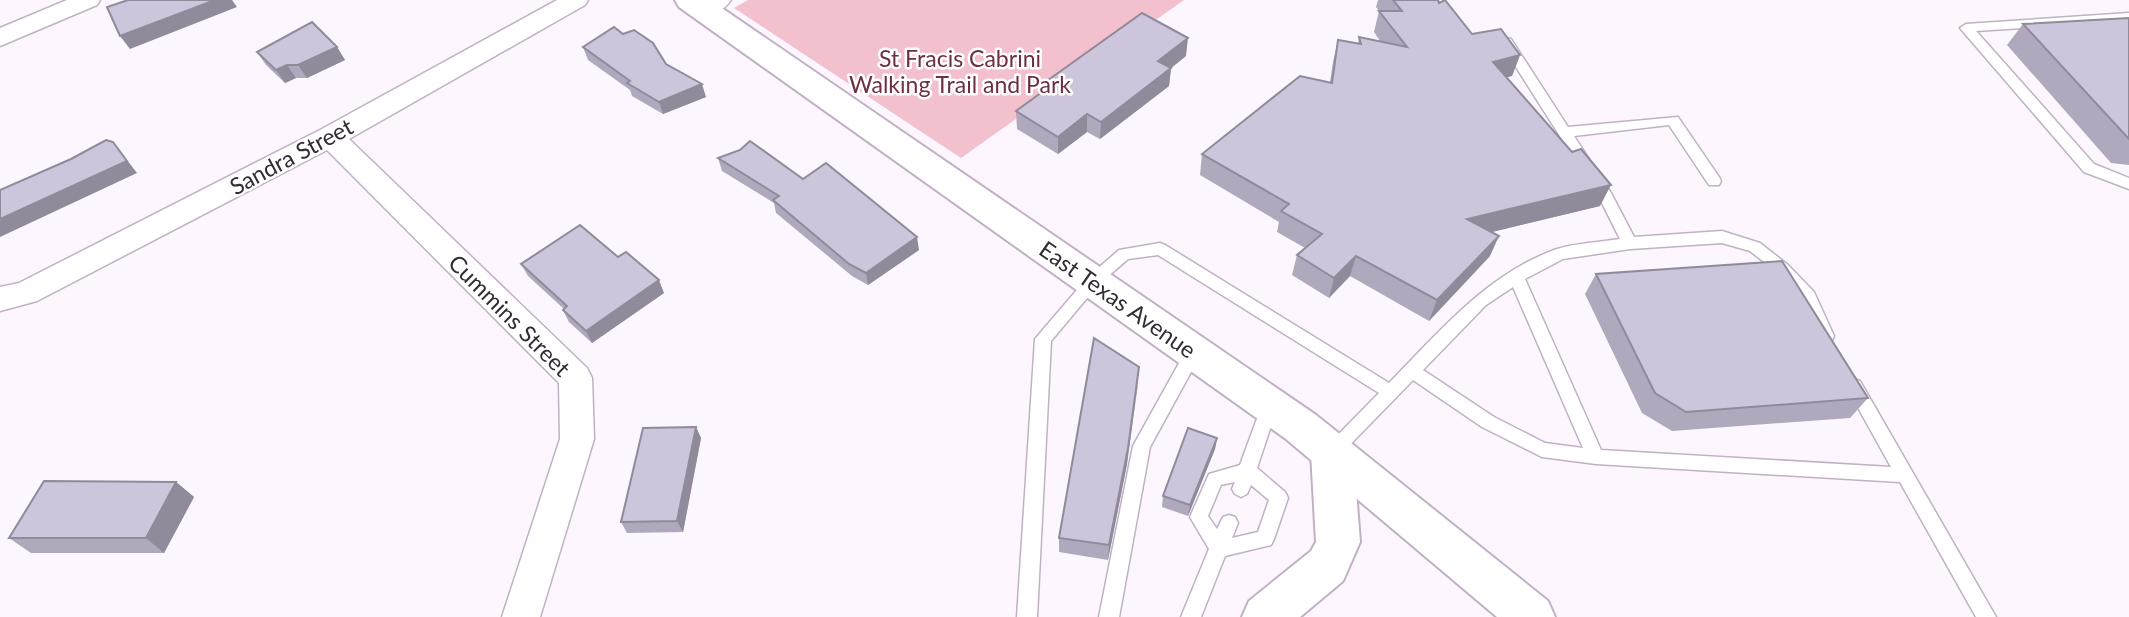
<svg xmlns="http://www.w3.org/2000/svg" width="2129" height="617" font-family="Lato,sans-serif">
	<style>
		.green { fill: #f3c1cd }
		.lines { fill: none; stroke-linecap: round; stroke-linejoin: round }
		.service-casing { stroke: #c1b1c4; stroke-width: 3 }
		.minor-casing { stroke: #c1b1c4; stroke-width: 3 }
		.tertiary-casing { stroke: #c1b1c4; stroke-width: 4 }
		.primary-casing { stroke: #c1b1c4; stroke-width: 4 }
		.service { fill: #fff; fill-rule: evenodd }
		.minor { fill: #fff; fill-rule: evenodd }
		.tertiary { fill: #fff; fill-rule: evenodd }
		.primary { fill: #fff; fill-rule: evenodd }
		.wall { fill: #b0a9bd }
		.shaded-wall { fill: #908a9a }
		.building { fill: #cdc5dc; stroke: #908a9a; stroke-width: 2 }
		.labels { text-anchor: middle; dominant-baseline: central; stroke-width: 5; stroke-linejoin: round; paint-order: stroke }
		.park-label { font-size: 23px; fill: #6f2f43; stroke: #fff }
		.street-label { font-size: 23px; fill: #322c33; stroke: #fff }
	</style>
	<rect width="100%" height="100%" fill="#fdf6fe"/>
	<path class="green" d="M 748,0 L 1184,0 L 961,158 L 734,8 Z"/>
	<g class="lines">
		<defs>
			<path id="service" d="M 2129,13 L 2129,21 L 1976,31 L 2094,164 L 2129,178 L 2129,189 L 2084,172 L 1960,28 L 1966,24 Z
				M 1506,38 L 1511,39 L 1568,127 L 1678,117 L 1719,177 L 1721,181 L 1719,185 L 1709,185 L 1669,125 L 1574,136 L 1611,193 L 1634,237 L 1722,231 L 1760,243 L 1788,265 L 1814,292 L 1834,336 L 1832,340 L 1820,340 L 1802,299 L 1778,273 L 1750,251 L 1722,243 L 1630,249 L 1563,259 L 1525,279 L 1601,450 L 1891,467 L 1846,386 L 1848,381 L 1854,379 L 1860,381 L 1996,617 L 1976,617 L 1900,482 L 1596,464 L 1542,457 L 1482,427 L 1413,380 L 1338,457 L 1332,459 L 1326,457 L 1323,452 L 1326,447 L 1379,393 L 1158,255 L 1128,259 L 1098,285 L 1051,341 L 1037,617 L 1017,617 L 1035,339 L 1088,277 L 1119,250 L 1160,243 L 1165,245 L 1389,383 C 1439,332 1488,273 1557,249 C 1576,243 1600,242 1620,239 L 1600,199 L 1500,42 ZM 1513,287 L 1583,448 L 1545,443 L 1494,417 L 1423,370 L 1486,305 Z
				M 1194,346 L 1200,347 L 1202,352 L 1150,447 L 1119,617 L 1099,617 L 1133,446 L 1188,347 Z
				M 1270,398 L 1276,400 L 1278,405 L 1257,468 L 1285,492 L 1288,498 L 1274,539 L 1271,545 L 1225,556 L 1201,617 L 1181,617 L 1209,549 L 1190,517 L 1209,474 L 1240,465 L 1262,405 L 1264,400 ZM 1235,482 L 1232,489 L 1235,494 L 1241,497 L 1247,494 L 1251,485 L 1269,500 L 1258,532 L 1232,538 L 1238,523 L 1235,517 L 1229,515 L 1223,517 L 1217,529 L 1208,516 L 1221,485 Z"/>
			<path id="minor" d="M 67,0 L 100,0 L 97,5 L 0,46 L 0,28 Z
				M 557,0 L 588,0 L 585,5 L 349,139 L 587,368 L 592,378 L 594,439 L 540,617 L 502,617 L 560,439 L 559,383 L 327,150 L 37,301 L 0,311 L 0,287 L 19,283 L 320,130 Z
				M 701,0 L 731,0 C 723,12 708,18 694,14 L 690,9 Z"/>
			<path id="tertiary" d="M 675,0 L 710,0 L 1316,415 L 1548,601 L 1555,617 L 1497,617 L 1286,439 L 679,7 Z"/>
			<path id="primary" d="M 1332,434 L 1347,439 L 1353,452 L 1360,542 L 1343,581 L 1300,617 L 1242,617 L 1249,601 L 1311,551 L 1316,542 L 1311,452 L 1317,439 Z"/>
		</defs>
		<use href="#service" class="service-casing"/>
		<use href="#minor" class="minor-casing"/>
		<use href="#tertiary" class="tertiary-casing"/>
		<use href="#primary" class="primary-casing"/>
		<use href="#service" class="service"/>
		<use href="#minor" class="minor"/>
		<use href="#tertiary" class="tertiary"/>
		<use href="#primary" class="primary"/>
	</g>
	<path class="wall" d="M 1378,0 L 1438,0 L 1472,34 L 1520,55 L 1512,76 L 1507,77 L 1600,206 L 1492,232 L 1490,256 L 1429,321 L 1350,276 L 1329,298 L 1292,275 L 1297,255 L 1305,248 L 1277,232 L 1279,222 L 1200,175 L 1202,154 L 1330,82 L 1333,62 L 1338,40 L 1358,44 L 1359,37 L 1380,41 L 1374,32 L 1379,11 L 1376,7 Z
		M 2129,18 L 2129,165 L 2111,163 L 2007,45 L 2023,24 Z
		M 623,34 L 666,64 L 706,97 L 663,114 L 632,96 L 630,90 L 588,60 L 583,47 Z
		M 337,47 L 345,60 L 307,78 L 296,78 L 285,83 L 266,65 L 257,52 Z
		M 1186,56 L 1171,68 L 1169,86 L 1100,139 L 1087,132 L 1058,154 L 1017,129 L 1016,111 L 1044,91 L 1044,83 Z
		M 718,158 L 803,179 L 919,250 L 868,285 L 852,276 L 776,213 L 774,203 L 722,171 Z
		M 618,257 L 664,293 L 592,343 L 569,322 L 563,310 L 564,309 L 528,276 L 521,264 Z
		M 1596,274 L 1868,398 L 1850,418 L 1672,431 L 1642,413 L 1585,294 Z
		M 1138,384 L 1127,464 L 1108,560 L 1059,552 L 1059,538 Z
		M 696,427 L 701,438 L 683,532 L 627,533 L 621,522 Z
		M 1217,438 L 1215,449 L 1188,516 L 1162,507 L 1163,496 Z
		M 176,482 L 194,497 L 164,553 L 31,553 L 9,538 Z"/>
	<path class="shaded-wall" d="M 215,0 L 232,0 L 237,7 L 130,49 L 120,36 Z
		M 1188,38 L 1186,56 L 1171,68 L 1169,86 L 1100,139 L 1101,122 L 1158,61 Z
		M 337,47 L 345,60 L 307,78 L 298,65 Z
		M 1520,55 L 1512,76 L 1485,83 L 1493,62 Z
		M 287,65 L 296,78 L 285,83 L 276,70 Z
		M 702,84 L 706,97 L 663,114 L 659,102 Z
		M 1087,114 L 1087,132 L 1058,154 L 1058,137 Z
		M 113,142 L 137,173 L 0,237 L 0,219 Z
		M 1611,185 L 1600,206 L 1459,240 L 1467,219 Z
		M 1499,236 L 1490,256 L 1429,321 L 1437,300 Z
		M 917,237 L 919,250 L 868,285 L 866,273 Z
		M 1356,256 L 1350,276 L 1329,298 L 1334,278 Z
		M 659,280 L 664,293 L 592,343 L 586,331 Z
		M 1139,367 L 1127,464 L 1108,560 L 1109,545 Z
		M 696,427 L 701,438 L 683,532 L 677,521 Z
		M 1217,438 L 1215,449 L 1188,516 L 1190,505 Z
		M 176,482 L 194,497 L 164,553 L 146,538 Z"/>
	<path class="building" d="M 128,0 L 215,0 L 120,36 L 107,7 Z
		M 1393,0 L 1438,0 L 1439,3 L 1445,0 L 1472,34 L 1501,29 L 1520,55 L 1493,62 L 1572,152 L 1581,149 L 1611,185 L 1467,219 L 1499,236 L 1437,300 L 1356,256 L 1334,278 L 1297,255 L 1322,234 L 1281,211 L 1289,204 L 1202,154 L 1300,76 L 1332,83 L 1338,40 L 1361,44 L 1359,37 L 1407,47 L 1379,11 L 1402,11 Z
		M 1142,13 L 1188,38 L 1158,61 L 1171,68 L 1101,122 L 1087,114 L 1058,137 L 1016,111 L 1049,87 L 1044,83 Z
		M 2129,18 L 2129,139 L 2023,24 Z
		M 312,22 L 337,47 L 298,65 L 287,65 L 276,70 L 257,52 Z
		M 614,27 L 623,34 L 634,30 L 653,43 L 666,64 L 702,84 L 659,102 L 627,83 L 630,81 L 583,47 Z
		M 106,140 L 113,142 L 127,161 L 0,219 L 0,190 L 71,159 Z
		M 750,141 L 803,179 L 826,163 L 917,237 L 866,273 L 849,264 L 773,200 L 779,196 L 718,158 L 740,150 Z
		M 580,225 L 618,257 L 626,252 L 659,280 L 586,331 L 563,310 L 567,306 L 521,264 Z
		M 1782,261 L 1868,398 L 1686,412 L 1655,393 L 1596,274 Z
		M 1094,338 L 1139,367 L 1128,448 L 1109,545 L 1059,538 Z
		M 696,427 L 677,521 L 621,522 L 643,428 Z
		M 1188,428 L 1217,438 L 1190,505 L 1163,496 Z
		M 44,481 L 176,482 L 146,538 L 9,538 Z"/>
	<g class="labels">
		<g class="park-label">
			<text x="960" y="58">St Fracis Cabrini<tspan x="960" dy="26">Walking Trail and Park</tspan></text>
		</g>
		<g class="street-label">
			<text transform="translate(291 156) rotate(-28)">Sandra Street</text>
			<text transform="translate(1118 299) rotate(35)">East Texas Avenue</text>
			<text transform="translate(510 315) rotate(45)">Cummins Street</text>
		</g>
	</g>
</svg>
